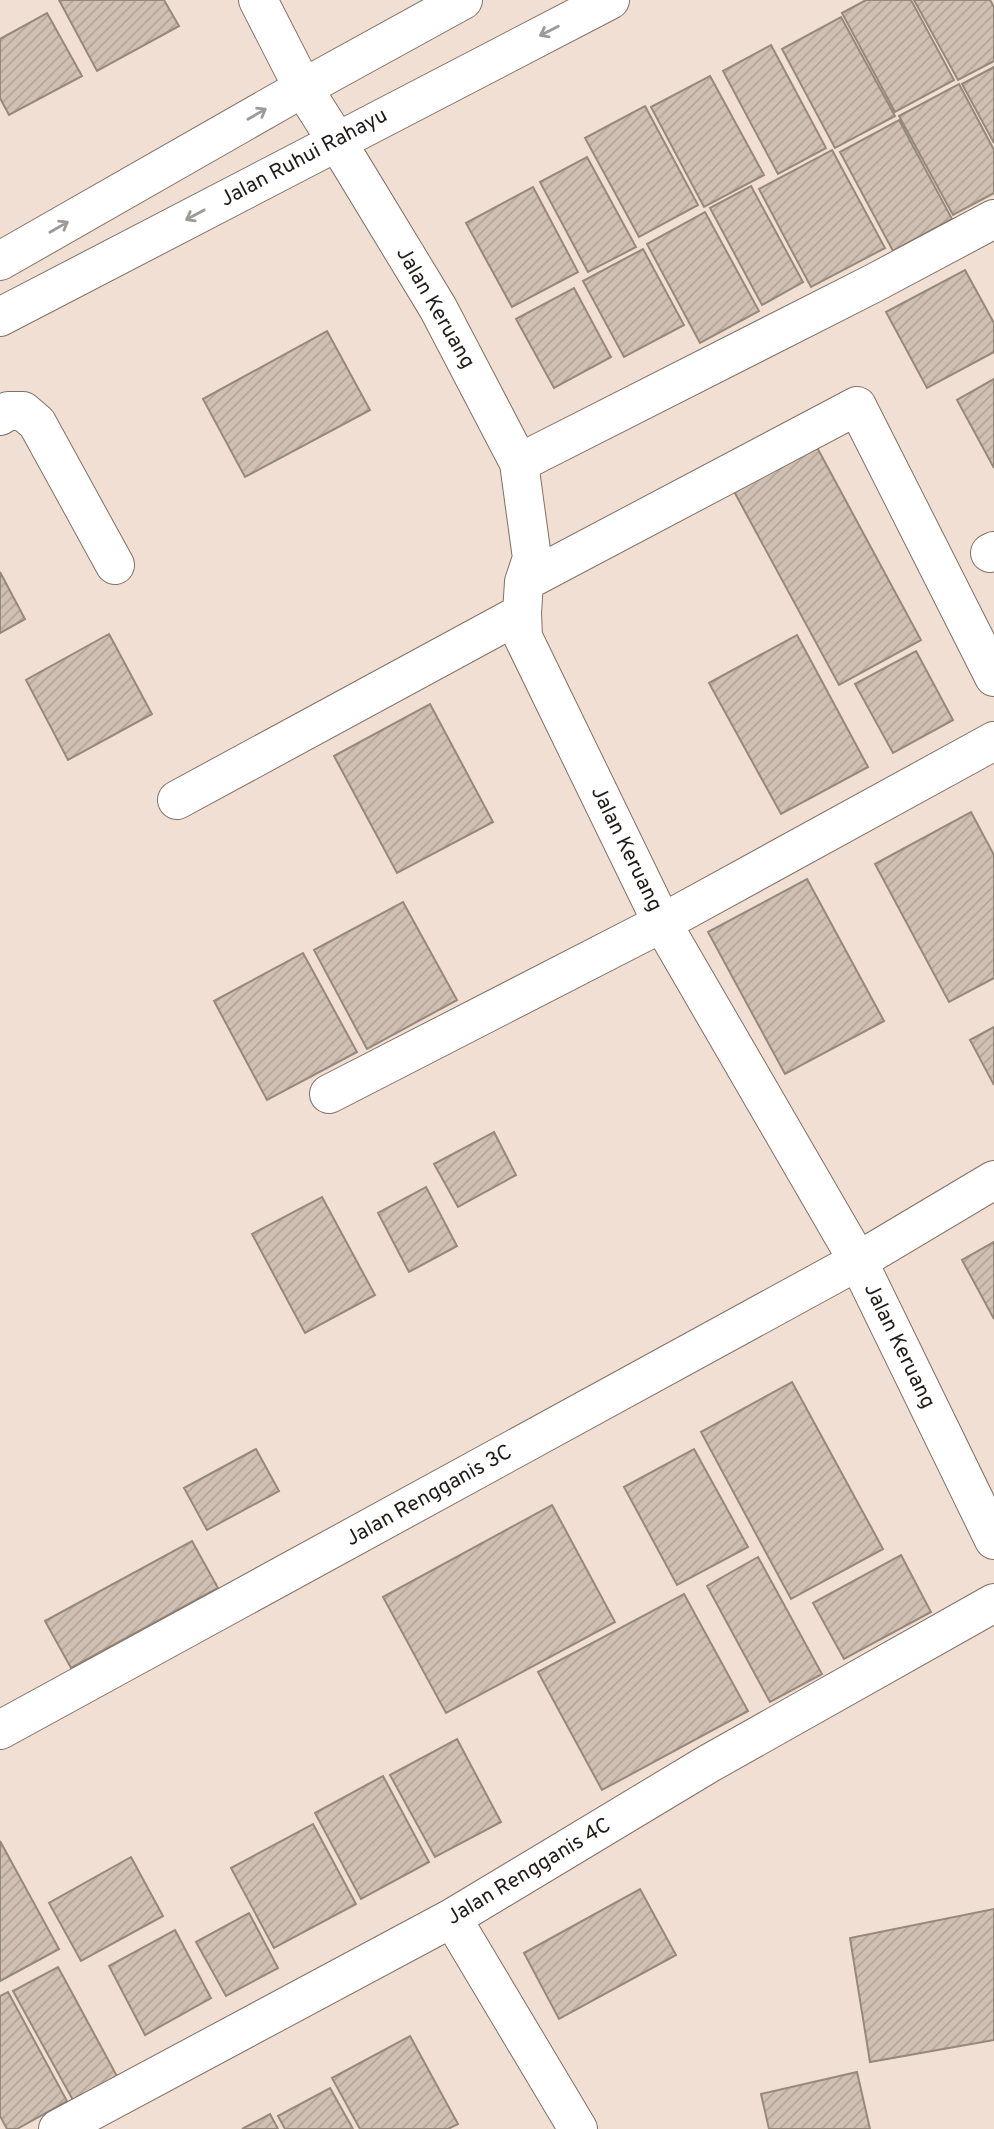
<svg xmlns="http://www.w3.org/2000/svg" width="994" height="2129" font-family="Overpass,sans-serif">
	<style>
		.building { fill: url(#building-hatch); stroke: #97887c; stroke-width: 2 }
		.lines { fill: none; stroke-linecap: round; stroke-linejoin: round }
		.minor-casing { stroke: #817166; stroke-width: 40 }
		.tertiary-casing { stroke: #817166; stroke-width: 40 }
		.secondary-casing { stroke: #817166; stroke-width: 40 }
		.minor { stroke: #fff; stroke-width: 38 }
		.tertiary { stroke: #fff; stroke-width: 38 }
		.secondary { stroke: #fff; stroke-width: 38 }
		.oneway { stroke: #9c9997 }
		.labels { text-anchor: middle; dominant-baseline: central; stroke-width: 5; stroke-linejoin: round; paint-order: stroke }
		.street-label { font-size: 21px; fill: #221c18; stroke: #fff }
	</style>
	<defs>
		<pattern id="building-hatch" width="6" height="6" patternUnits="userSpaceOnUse" patternTransform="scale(1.75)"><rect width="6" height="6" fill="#d0c0b3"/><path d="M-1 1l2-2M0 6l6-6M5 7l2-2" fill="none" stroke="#b2a499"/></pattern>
	</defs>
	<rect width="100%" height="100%" fill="#f1dfd3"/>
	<path class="building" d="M 59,0 L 164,0 L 179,26 L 97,71 Z
		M 866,0 L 911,0 L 954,80 L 895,112 L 842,13 Z
		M 914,0 L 990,0 L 994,7 L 994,61 L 958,80 Z
		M 47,13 L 82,76 L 9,115 L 0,98 L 0,39 Z
		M 841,17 L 895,116 L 835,148 L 782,49 Z
		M 771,45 L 826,148 L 778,174 L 723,71 Z
		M 994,67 L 994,143 L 962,84 Z
		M 710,76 L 764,175 L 704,207 L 651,107 Z
		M 959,84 L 994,150 L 994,193 L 953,215 L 899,116 Z
		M 645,106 L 698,205 L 639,237 L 585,138 Z
		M 899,120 L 952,219 L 893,251 L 840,152 Z
		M 832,150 L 885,248 L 811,287 L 759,189 Z
		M 587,157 L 636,247 L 588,272 L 540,182 Z
		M 751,186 L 803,282 L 762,305 L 710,208 Z
		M 533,187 L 578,272 L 512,307 L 466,223 Z
		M 705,212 L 759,311 L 700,343 L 647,244 Z
		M 643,249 L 684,325 L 624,357 L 583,281 Z
		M 965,270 L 994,323 L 994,352 L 927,388 L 886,312 Z
		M 574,288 L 611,357 L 554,388 L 516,319 Z
		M 327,331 L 370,410 L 245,477 L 203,399 Z
		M 994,379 L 994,468 L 957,400 Z
		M 813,440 L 921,640 L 839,685 L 730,484 Z
		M 0,572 L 25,619 L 0,633 Z
		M 109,634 L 152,714 L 68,760 L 26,680 Z
		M 797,635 L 868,767 L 781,814 L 709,683 Z
		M 916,651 L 953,720 L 893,753 L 855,684 Z
		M 430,704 L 493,822 L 397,873 L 334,756 Z
		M 971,812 L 994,855 L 994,978 L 949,1002 L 875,864 Z
		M 807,879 L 884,1021 L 785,1074 L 708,932 Z
		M 403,902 L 457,1000 L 367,1049 L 314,950 Z
		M 303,953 L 357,1052 L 267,1100 L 214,1001 Z
		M 994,1027 L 994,1085 L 970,1040 Z
		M 494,1132 L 516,1175 L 458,1207 L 434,1164 Z
		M 426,1187 L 457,1246 L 409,1272 L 378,1213 Z
		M 322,1197 L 375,1295 L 305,1333 L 252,1234 Z
		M 994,1242 L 994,1319 L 962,1260 Z
		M 792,1382 L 883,1549 L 791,1599 L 701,1432 Z
		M 256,1449 L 279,1491 L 207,1530 L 184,1488 Z
		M 694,1449 L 748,1547 L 677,1585 L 624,1487 Z
		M 552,1505 L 615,1622 L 446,1713 L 383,1597 Z
		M 192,1541 L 218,1588 L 71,1668 L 45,1621 Z
		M 901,1555 L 931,1612 L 844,1659 L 813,1603 Z
		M 758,1557 L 822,1674 L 770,1702 L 707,1586 Z
		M 684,1594 L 748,1711 L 602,1790 L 538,1672 Z
		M 457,1739 L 501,1822 L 435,1857 L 390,1775 Z
		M 383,1776 L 429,1862 L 361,1899 L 315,1813 Z
		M 313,1824 L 356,1904 L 274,1948 L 231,1868 Z
		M 0,1841 L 59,1949 L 0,1981 Z
		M 131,1857 L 163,1916 L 81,1961 L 49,1903 Z
		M 640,1889 L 676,1955 L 559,2019 L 524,1953 Z
		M 994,1909 L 994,2040 L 870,2062 L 850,1938 Z
		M 249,1913 L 278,1968 L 226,1996 L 196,1942 Z
		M 175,1930 L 211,1998 L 145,2035 L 109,1966 Z
		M 58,1967 L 118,2078 L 74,2102 L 13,1991 Z
		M 8,1992 L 67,2101 L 17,2129 L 7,2129 L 0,2116 L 0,1996 Z
		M 410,2036 L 458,2124 L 448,2129 L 360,2129 L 332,2078 Z
		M 857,2072 L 870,2129 L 769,2129 L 761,2094 Z
		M 330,2088 L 353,2129 L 285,2129 L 278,2116 Z
		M 270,2114 L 278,2129 L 242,2129 Z"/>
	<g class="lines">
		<defs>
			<path id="minor" d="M 336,140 L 438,308 L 519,463 L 532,558 L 524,582 L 522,613 L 523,637 L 662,923 L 858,1261 L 994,1540
				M 0,416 L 8,411 L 23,411 L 37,423 L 115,565
				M 519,463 L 874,283 L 994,219
				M 990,553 L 994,551
				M 524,582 L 857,406 L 994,677
				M 177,800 L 522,613
				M 329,1094 L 662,923 L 994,741
				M 0,1730 L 858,1261 L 994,1180
				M 452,1918 L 578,2129
				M 58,2129 L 452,1918 L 708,1764 L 994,1603"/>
			<path id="tertiary" d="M 258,0 L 303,88 L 336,140"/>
			<path id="secondary" d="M 0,261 L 303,88 L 463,0
				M 0,317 L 610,0"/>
		</defs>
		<use href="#minor" class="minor-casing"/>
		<use href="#tertiary" class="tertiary-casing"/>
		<use href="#secondary" class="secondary-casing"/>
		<use href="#minor" class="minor"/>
		<use href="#tertiary" class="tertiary"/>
		<use href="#secondary" class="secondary"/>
	</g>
	<defs><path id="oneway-shaft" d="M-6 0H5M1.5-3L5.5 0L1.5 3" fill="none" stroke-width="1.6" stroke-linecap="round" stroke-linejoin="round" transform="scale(1.75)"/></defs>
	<g class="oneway">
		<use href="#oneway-shaft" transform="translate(549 31) rotate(153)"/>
		<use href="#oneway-shaft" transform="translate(257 114) rotate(-30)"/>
		<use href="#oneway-shaft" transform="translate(195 215) rotate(152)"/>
		<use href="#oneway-shaft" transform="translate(59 227) rotate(-30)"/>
	</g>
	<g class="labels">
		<g class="street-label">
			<text transform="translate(304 158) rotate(-28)">Jalan Ruhui Rahayu</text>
			<text transform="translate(435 308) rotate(60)">Jalan Keruang</text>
			<text transform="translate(626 849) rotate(64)">Jalan Keruang</text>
			<text transform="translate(899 1346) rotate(64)">Jalan Keruang</text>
			<text transform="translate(429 1496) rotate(-29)">Jalan Rengganis 3C</text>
			<text transform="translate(529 1872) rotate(-31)">Jalan Rengganis 4C</text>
		</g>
	</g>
</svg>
